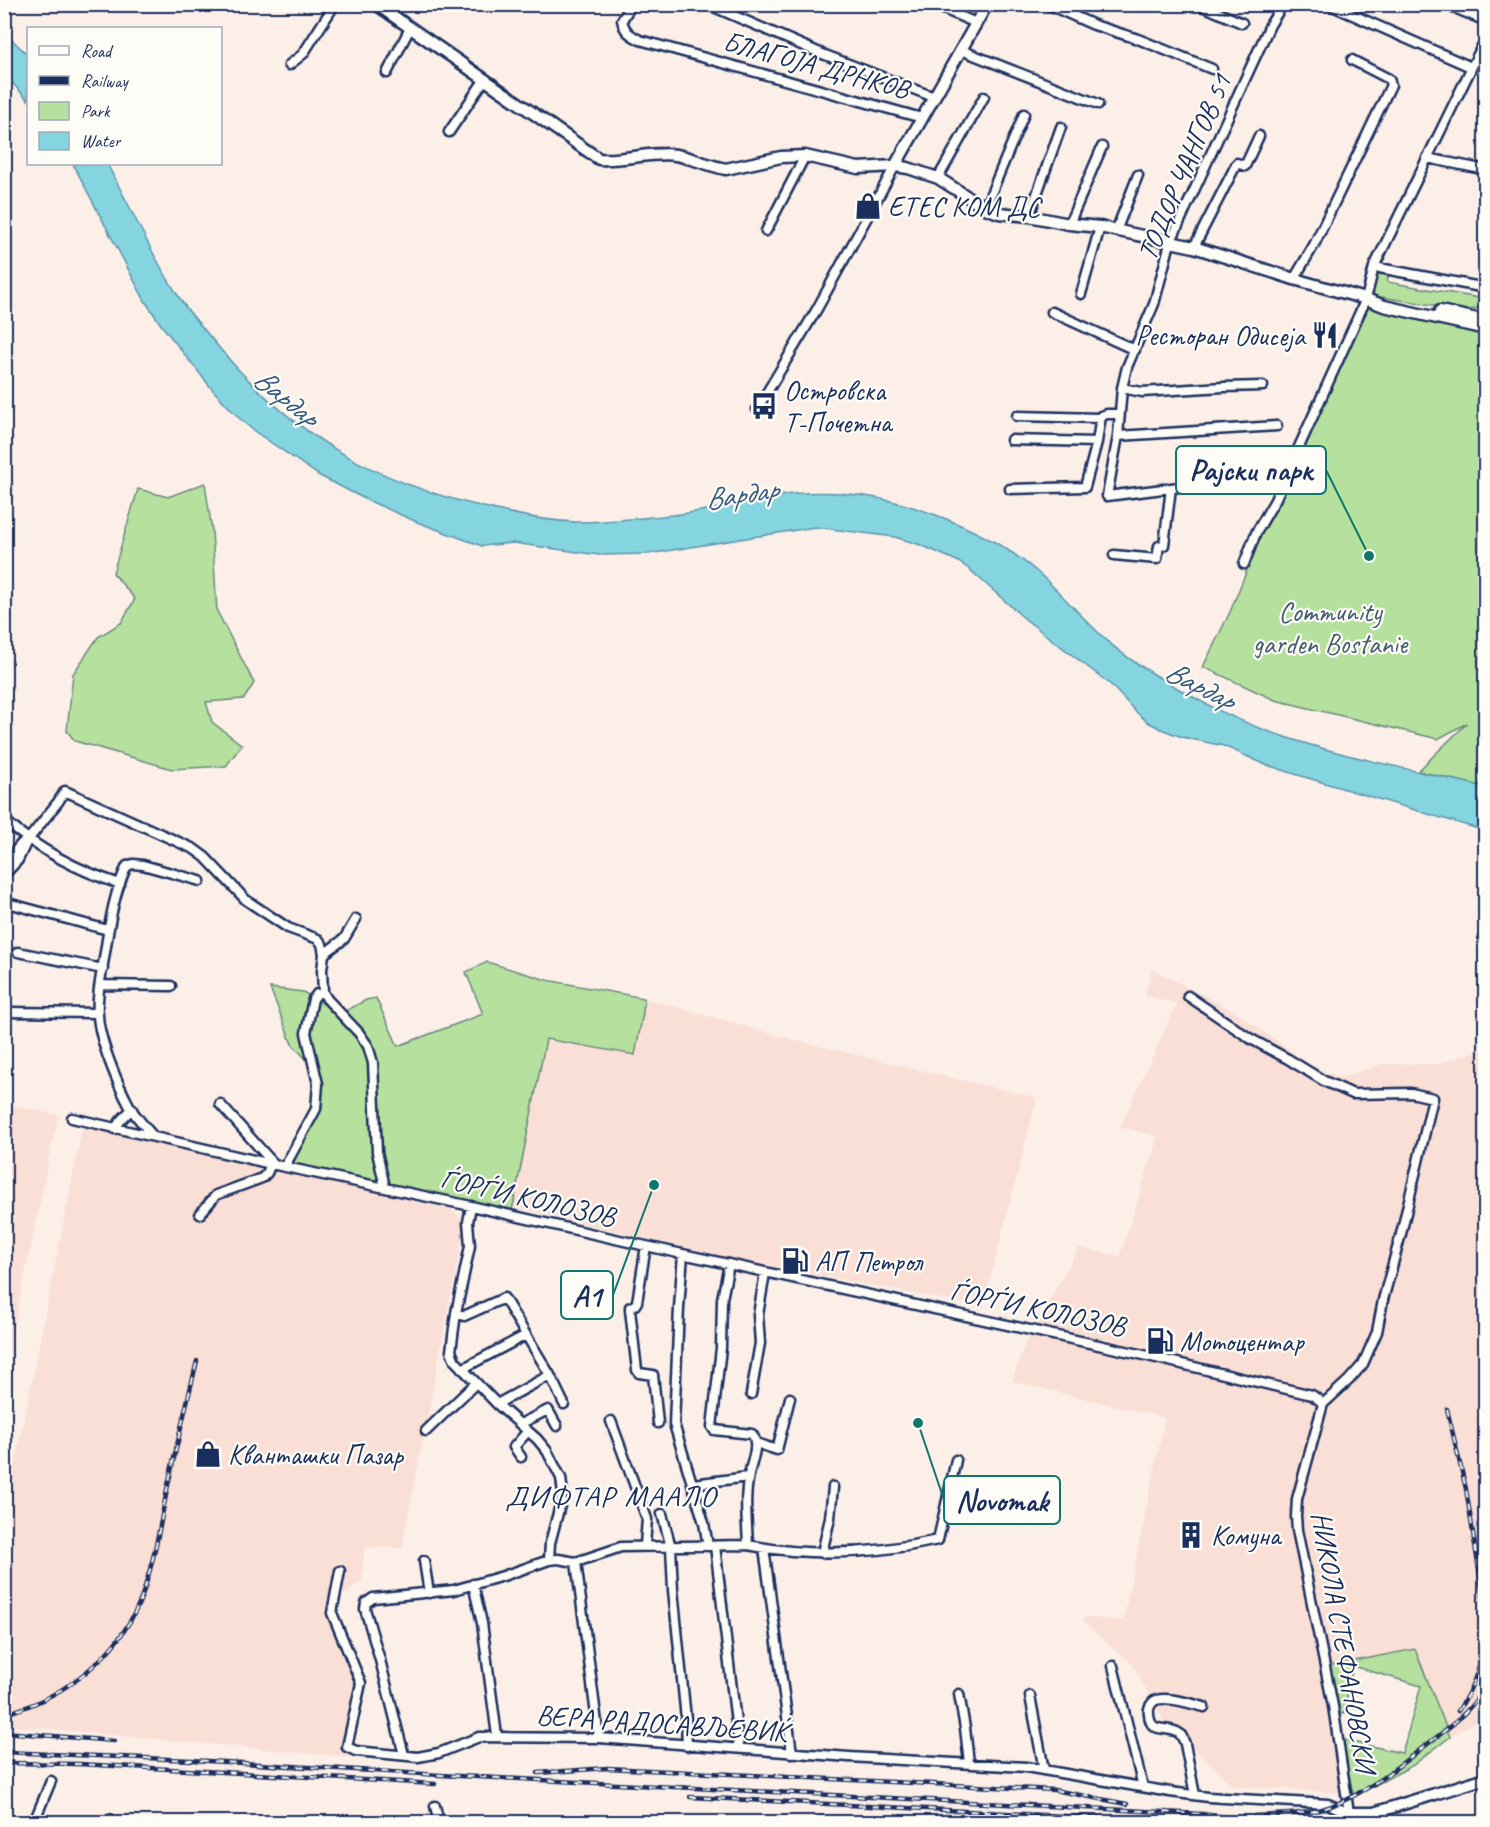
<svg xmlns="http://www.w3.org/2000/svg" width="1490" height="1827" font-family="Caveat,sans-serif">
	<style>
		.built { fill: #f9dfd6 }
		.green { fill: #b6e09e; stroke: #68887e; stroke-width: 1.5 }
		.water { fill: #85d5e0; stroke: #5b93ac; stroke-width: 1.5 }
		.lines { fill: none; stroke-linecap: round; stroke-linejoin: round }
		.minor-casing { stroke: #1b2f5e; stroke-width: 13 }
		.tertiary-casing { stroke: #1b2f5e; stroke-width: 15 }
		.minor { stroke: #fdfcf7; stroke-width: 8 }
		.tertiary { stroke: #fdfcf7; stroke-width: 10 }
		.rail-casing { stroke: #1b2f5e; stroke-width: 4.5 }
		.rail { stroke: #fdfcf7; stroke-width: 2; stroke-dasharray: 7; stroke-linecap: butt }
		.labels { text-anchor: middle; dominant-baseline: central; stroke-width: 4.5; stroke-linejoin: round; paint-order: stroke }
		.street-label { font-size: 28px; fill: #1b2f5e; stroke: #fdfcf7 }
		.poi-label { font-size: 28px; fill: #1b2f5e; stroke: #fdfcf7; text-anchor: start }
		.park-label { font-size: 28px; fill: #425b6e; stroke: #fdfcf7 }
		.water-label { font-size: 30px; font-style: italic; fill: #36587e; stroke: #fdfcf7 }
		.neighbourhood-label { font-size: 30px; letter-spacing: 1.5px; fill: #1b2f5e; stroke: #fdfcf7 }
		.leader { fill: none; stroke: #0f766e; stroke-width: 2 }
		.callout-dot { fill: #0f766e; stroke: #fdfcf7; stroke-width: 2 }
		.callout { fill: #fdfcf7; stroke: #0f766e; stroke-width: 2 }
		.callout-label { font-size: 30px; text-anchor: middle; font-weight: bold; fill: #1b2f5e }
	</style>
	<rect width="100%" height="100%" fill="#fbefe8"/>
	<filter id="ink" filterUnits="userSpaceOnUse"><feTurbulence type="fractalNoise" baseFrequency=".0167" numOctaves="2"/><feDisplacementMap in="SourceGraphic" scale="12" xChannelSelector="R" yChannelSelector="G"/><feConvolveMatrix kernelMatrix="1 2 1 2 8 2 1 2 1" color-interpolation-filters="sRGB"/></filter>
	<g filter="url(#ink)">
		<path class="built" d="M 1152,969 L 1236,1012 L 1312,1066 L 1340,1078 L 1382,1064 L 1438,1064 L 1485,1048 L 1486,1709 L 1479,1719 L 1450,1737 L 1415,1649 L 1328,1666 L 1346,1793 L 1233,1786 L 1164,1721 L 1132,1664 L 1083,1622 L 1084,1617 L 1123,1621 L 1165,1418 L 1012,1381 L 1025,1344 L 1079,1248 L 1120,1256 L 1158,1136 L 1120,1127 L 1177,1004 L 1145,996 Z
			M 644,998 L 798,1041 L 1037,1098 L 983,1307 L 739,1260 L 513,1207 L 546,1039 L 634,1055 Z
			M 5,1104 L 58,1115 L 5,1369 Z
			M 83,1125 L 439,1199 L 465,1222 L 402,1548 L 364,1547 L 362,1581 L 336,1600 L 359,1695 L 348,1757 L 5,1725 L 5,1515 Z"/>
		<path class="green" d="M 1375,272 L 1389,273 L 1387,282 L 1485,299 L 1485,308 L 1466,310 L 1374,296 L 1372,292 Z
			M 1372,305 L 1485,332 L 1485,787 L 1418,771 L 1467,723 L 1438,739 L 1275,700 L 1203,667 L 1230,612 L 1275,500 L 1363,314 Z
			M 205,483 L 212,531 L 217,611 L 254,683 L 244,699 L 206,702 L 212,722 L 242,745 L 226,766 L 172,769 L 75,741 L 67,731 L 73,674 L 98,637 L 121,623 L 135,599 L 113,573 L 138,489 L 168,497 Z
			M 487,962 L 547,980 L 644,998 L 643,1013 L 635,1055 L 546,1039 L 513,1206 L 510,1215 L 292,1168 L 313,1111 L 319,1073 L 292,1044 L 270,988 L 303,992 L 340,1014 L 366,1000 L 376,998 L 398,1046 L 483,1014 L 466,972 Z
			M 1415,1649 L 1450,1737 L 1413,1765 L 1354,1797 L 1340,1739 L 1402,1753 L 1421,1686 L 1353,1666 L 1344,1714 L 1336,1712 L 1328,1666 Z"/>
		<path class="water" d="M 5,33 L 28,55 L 28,100 L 5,75 Z
			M 73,164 L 107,164 C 133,211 154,261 185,306 C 194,319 206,331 216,344 C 291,435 373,482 488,508 C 516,515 546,521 576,522 C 608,522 641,518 673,515 C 713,511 752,499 793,494 C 841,489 891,498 936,515 C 970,528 1007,546 1035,570 C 1070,600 1097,638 1136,663 C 1180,691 1224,716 1273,733 C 1342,757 1415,770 1485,787 L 1485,831 L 1298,775 L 1264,764 L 1224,746 L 1182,737 L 1161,729 L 1148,722 L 1137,713 L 1110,684 L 1025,619 L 969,569 L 957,561 L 921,545 L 895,537 L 815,527 L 648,554 L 599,555 L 513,543 L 482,546 L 417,522 L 365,499 L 320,476 L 254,431 L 238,417 L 212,389 L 162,326 L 145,301 Z"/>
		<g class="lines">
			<defs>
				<path id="minor" d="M 632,4 L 622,20 C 624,31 630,35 640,40 L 922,118
					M 660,4 L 662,4
					M 707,4 L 820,53 L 934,97
					M 932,4 L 976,23
					M 1047,4 L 1094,25 L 1138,39 L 1212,69
					M 1198,4 L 1242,23
					M 1328,4 L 1471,67
					M 1445,4 L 1486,21
					M 961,50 L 1098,104
					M 289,65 L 303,54 L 335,4
					M 387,73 L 410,28
					M 449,132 L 485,79
					M 1427,158 L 1486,170
					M 938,178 L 984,97
					M 985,208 L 1024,114
					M 1029,216 L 1061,127
					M 1069,224 L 1102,147
					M 766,231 L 805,156
					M 1116,231 L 1138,175
					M 1194,247 L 1237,163 L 1245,166 L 1259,136
					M 1374,267 L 1486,38
					M 1294,279 L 1314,245 L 1391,85 L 1389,79 L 1352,60
					M 1081,294 L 1100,227
					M 1052,312 L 1135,350
					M 1122,388 L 1142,392 L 1223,387 L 1263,386
					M 757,409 L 817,309 L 895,166
					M 1017,416 L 1100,418
					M 1118,436 L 1277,426
					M 1011,440 L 1097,442
					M 1171,488 L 1287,475
					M 1010,489 L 1085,487 L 1097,442 L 1101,416 L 1107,414 L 1119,414
					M 1114,555 L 1157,559 L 1159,546 L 1164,545 L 1171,488 L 1107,496 L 1118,436 L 1122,388 L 1127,367 L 1154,304 L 1170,243 L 1270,25 L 1283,4
					M 1244,564 L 1256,533 L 1275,500 L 1366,299 L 1374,267 L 1486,288
					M 4,820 C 39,850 76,870 120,884
					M 4,864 L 21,844 L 28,840 L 58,802 L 65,791 L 194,849 L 205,857 L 246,900 L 288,928 L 318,939 L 322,944 L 324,954 L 322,970 L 323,992 L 327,999 L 359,1033 L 368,1046 L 373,1063 L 377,1152 L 385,1187
					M 4,875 L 18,860 L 26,843
					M 4,902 L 108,930
					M 18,952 L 103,969
					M 324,954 L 344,939 L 356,919
					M 100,985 L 171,986
					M 1188,996 L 1251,1039 L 1288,1059 L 1324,1081 L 1353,1094 L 1411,1093 L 1433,1098 L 1401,1234 L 1383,1300 L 1377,1332 L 1363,1364 L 1349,1380 L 1323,1404 L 1297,1499 L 1296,1516 L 1297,1530 L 1333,1706 L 1349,1813
					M 4,1012 L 98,1013
					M 220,1104 L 274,1164
					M 72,1118 L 271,1164 L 471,1206 L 646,1246 L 1135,1353 L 1312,1395 L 1319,1400 L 1323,1404
					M 115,1129 L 121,1120 L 132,1109
					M 153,1136 C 145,1127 136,1117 130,1107 C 118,1085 99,1040 98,1015 C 96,993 103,968 106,946 C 110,920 115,890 127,866 L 133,864 L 143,865 L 200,881
					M 285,1166 L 316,1109 L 318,1084 L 306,1033 L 313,999 L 317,994 L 323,992
					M 471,1206 L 468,1222 L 470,1246 L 456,1313 L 451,1351 L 455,1361 L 497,1404 L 537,1439 L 547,1451 L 561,1478 L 563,1494 L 550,1543 L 549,1560
					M 200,1214 L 216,1195 L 262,1178 L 267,1173 L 271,1164
					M 646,1246 L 637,1302 L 635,1305 L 630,1307 L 630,1310 L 637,1370 L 639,1373 L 653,1375 L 658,1423
					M 683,1254 L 679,1308 L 674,1424 L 704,1523 L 708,1546
					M 729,1264 L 722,1299 L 721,1348 L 712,1427 L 714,1430 L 752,1434 C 760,1444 751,1463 749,1475 C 744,1497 747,1522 748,1545
					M 456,1313 L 464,1316 L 504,1298 L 550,1375 L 564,1404
					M 462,1369 L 526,1335
					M 751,1394 L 760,1343 L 758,1315 L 765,1273
					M 497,1404 L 550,1375
					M 611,1421 L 647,1519 L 645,1545
					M 520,1424 L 548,1410 L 557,1426
					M 426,1431 L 476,1383
					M 756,1443 L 777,1450 L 790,1398
					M 521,1457 L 514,1447 L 528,1431
					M 693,1484 L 748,1477
					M 662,1514 L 671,1547 L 673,1590 L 686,1719 L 687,1746
					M 715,1546 L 739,1748
					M 764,1548 L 792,1753
					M 822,1553 L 830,1518 L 833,1487
					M 424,1561 L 429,1593
					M 576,1562 L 599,1738
					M 340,1571 L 332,1613 L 361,1683 L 347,1747 L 356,1751 L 418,1757 L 439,1753 L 479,1737 L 599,1738 L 849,1757 L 1026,1767 L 1170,1792 L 1208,1797 L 1328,1804 L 1349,1813
					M 473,1584 L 482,1623 L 497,1736
					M 1113,1666 L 1143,1787
					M 959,1694 L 965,1728 L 969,1763
					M 1030,1696 L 1044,1770
					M 404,1755 L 380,1660 L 365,1609 L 366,1603 L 373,1598 L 454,1590 L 503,1576 L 549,1560 L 558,1559 L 576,1562 L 621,1547 L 748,1545 C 811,1557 876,1554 938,1540 L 956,1460
					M 1195,1795 L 1185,1744 C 1183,1739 1182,1734 1177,1732 C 1165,1726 1150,1734 1149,1714 C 1148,1709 1150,1705 1153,1702 C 1161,1694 1193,1704 1204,1707
					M 435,1806 L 439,1822
					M 34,1822 L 51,1781
					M 110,1822 L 110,1819
					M 818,1822 L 861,1822"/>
				<path id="tertiary" d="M 376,4 L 599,159 C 624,161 654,151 676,155 C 693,158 709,166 726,169 L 781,157 L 805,156 L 858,168 L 895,166 L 908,168 L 938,178 L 985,208 L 999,213 L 1029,216 L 1069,224 L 1100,227 L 1194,247 L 1294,279 L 1366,299 L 1384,306 L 1486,329
					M 895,166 L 987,4
					M 1440,311 L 1486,321
					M 1345,1822 L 1349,1813 L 1374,1813 L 1486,1778"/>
			</defs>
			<use href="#minor" class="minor-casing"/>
			<use href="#tertiary" class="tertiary-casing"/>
			<use href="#minor" class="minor"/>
			<use href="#tertiary" class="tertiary"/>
			<defs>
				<path id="rail" d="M 1447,1409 L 1466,1489 L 1486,1614
					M 1458,1711 C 1474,1686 1483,1662 1486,1633
					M 4,1714 C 62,1699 117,1657 140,1601 C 154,1564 160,1524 168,1485 C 177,1444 187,1402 197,1361
					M 4,1732 L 114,1741
					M 4,1752 L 191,1760 L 440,1775 L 1202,1814 L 1264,1822
					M 4,1763 L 79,1764 L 435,1784
					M 538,1773 L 607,1768 L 1054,1790 L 1127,1804
					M 690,1797 L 1181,1822
					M 1255,1816 C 1276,1815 1298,1815 1319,1810 C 1356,1800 1387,1775 1417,1752 C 1443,1732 1469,1715 1486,1685
					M 1298,1819 L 1367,1822"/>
			</defs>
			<use href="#rail" class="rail-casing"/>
			<use href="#rail" class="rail"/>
		</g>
	</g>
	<defs>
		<symbol id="shop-bare" viewBox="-9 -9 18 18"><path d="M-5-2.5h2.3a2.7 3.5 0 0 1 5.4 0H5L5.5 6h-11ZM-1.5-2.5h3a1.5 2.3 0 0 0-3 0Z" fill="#1b2f5e" stroke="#fdfcf7" stroke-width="2.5" paint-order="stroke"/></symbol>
		<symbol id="restaurant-bare" viewBox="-9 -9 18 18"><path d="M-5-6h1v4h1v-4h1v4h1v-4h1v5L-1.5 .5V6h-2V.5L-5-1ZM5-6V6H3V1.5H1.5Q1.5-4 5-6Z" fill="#1b2f5e" stroke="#fdfcf7" stroke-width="2.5" paint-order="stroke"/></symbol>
		<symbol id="bus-bare" viewBox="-9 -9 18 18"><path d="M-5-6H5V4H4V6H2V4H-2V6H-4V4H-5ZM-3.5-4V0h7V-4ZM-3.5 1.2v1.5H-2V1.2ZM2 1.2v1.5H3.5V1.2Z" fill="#1b2f5e" stroke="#fdfcf7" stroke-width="2.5" paint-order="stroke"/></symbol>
		<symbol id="fuel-bare" viewBox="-9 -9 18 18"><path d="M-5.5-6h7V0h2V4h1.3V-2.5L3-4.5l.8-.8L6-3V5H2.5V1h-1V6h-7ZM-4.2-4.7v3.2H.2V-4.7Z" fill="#1b2f5e" stroke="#fdfcf7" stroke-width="2.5" paint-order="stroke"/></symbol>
		<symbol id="building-bare" viewBox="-9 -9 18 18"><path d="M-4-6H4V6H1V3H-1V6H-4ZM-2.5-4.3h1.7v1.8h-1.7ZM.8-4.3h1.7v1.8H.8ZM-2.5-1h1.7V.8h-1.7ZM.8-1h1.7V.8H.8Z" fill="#1b2f5e" stroke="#fdfcf7" stroke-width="2.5" paint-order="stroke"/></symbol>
	</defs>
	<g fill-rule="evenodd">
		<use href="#shop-bare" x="849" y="187" width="38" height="38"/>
		<use href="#restaurant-bare" x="1306" y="316" width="38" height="38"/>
		<use href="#bus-bare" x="745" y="387" width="38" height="38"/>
		<use href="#fuel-bare" x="776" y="1242" width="38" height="38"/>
		<use href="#fuel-bare" x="1141" y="1322" width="38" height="38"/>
		<use href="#shop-bare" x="189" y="1435" width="38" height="38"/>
		<use href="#building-bare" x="1172" y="1516" width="38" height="38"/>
	</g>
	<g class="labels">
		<g class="street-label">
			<text transform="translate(816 65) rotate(15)">БЛАГОЈА ДРНКОВ</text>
			<text transform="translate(1184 167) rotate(-67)">ТОДОР ЧАНГОВ 51</text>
			<text transform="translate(528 1197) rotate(13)">ЃОРЃИ КОЛОЗОВ</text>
			<text transform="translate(1038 1308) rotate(12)">ЃОРЃИ КОЛОЗОВ</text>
			<text transform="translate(1344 1642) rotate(80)">НИКОЛА СТЕФАНОВСКИ</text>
			<text transform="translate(662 1723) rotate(4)">ВЕРА РАДОСАВЉЕВИЌ</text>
		</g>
		<g class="poi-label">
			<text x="888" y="206">ЕТЕС КОМ ДС</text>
			<text x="1305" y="335" text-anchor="end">Ресторан Одисеја</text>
			<text x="784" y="390">Островска<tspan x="784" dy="32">Т-Почетна</tspan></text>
			<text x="815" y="1261">АП Петрол</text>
			<text x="1180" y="1341">Мотоцентар</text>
			<text x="228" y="1454">Кванташки Пазар</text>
			<text x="1211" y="1535">Комуна</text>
		</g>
		<g class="park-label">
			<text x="1330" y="611">Community<tspan x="1330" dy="32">garden Bostanie</tspan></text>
		</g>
		<g class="water-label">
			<text transform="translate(286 397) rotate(39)">Вардар</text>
			<text transform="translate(741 494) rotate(-8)">Вардар</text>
			<text transform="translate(1200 685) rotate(27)">Вардар</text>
		</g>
		<g class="neighbourhood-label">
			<text x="611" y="1496">ДИФТАР МААЛО</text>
		</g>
	</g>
	<path class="leader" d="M1369 556L1326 470M654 1185L613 1295M918 1423L944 1500"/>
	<g class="callout-dot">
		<circle cx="1369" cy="556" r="6"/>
		<circle cx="654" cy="1185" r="6"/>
		<circle cx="918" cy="1423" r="6"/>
	</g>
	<g class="callout">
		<rect x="1176" y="446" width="150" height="48" rx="6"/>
		<rect x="561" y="1271" width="52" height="48" rx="6"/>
		<rect x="944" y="1476" width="116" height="48" rx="6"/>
	</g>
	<g class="callout-label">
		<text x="1251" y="480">Рајски парк</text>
		<text x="587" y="1306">А1</text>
		<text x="1002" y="1511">Novomak</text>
	</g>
	<rect width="1490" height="1827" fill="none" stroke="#fdfcf7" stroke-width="24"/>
	<rect x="12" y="12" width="1466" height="1803" fill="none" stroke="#1b2f5e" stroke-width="2" filter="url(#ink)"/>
	<rect x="27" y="27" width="195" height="138" fill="#fdfcf7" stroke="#a3aaba" stroke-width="1.5"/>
	<rect x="39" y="46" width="30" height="9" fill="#fdfcf7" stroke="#a3aaba" stroke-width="1.5"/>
	<text x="81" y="57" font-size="18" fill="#1b2f5e">Road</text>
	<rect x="39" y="76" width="30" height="9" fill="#1b2f5e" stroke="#a3aaba" stroke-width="1.5"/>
	<text x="81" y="87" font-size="18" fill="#1b2f5e">Railway</text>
	<rect x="39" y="102" width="30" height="18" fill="#b6e09e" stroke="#a3aaba" stroke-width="1.5"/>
	<text x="81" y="117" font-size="18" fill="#1b2f5e">Park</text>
	<rect x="39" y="132" width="30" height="18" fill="#85d5e0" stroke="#a3aaba" stroke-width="1.5"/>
	<text x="81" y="147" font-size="18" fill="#1b2f5e">Water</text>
</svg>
